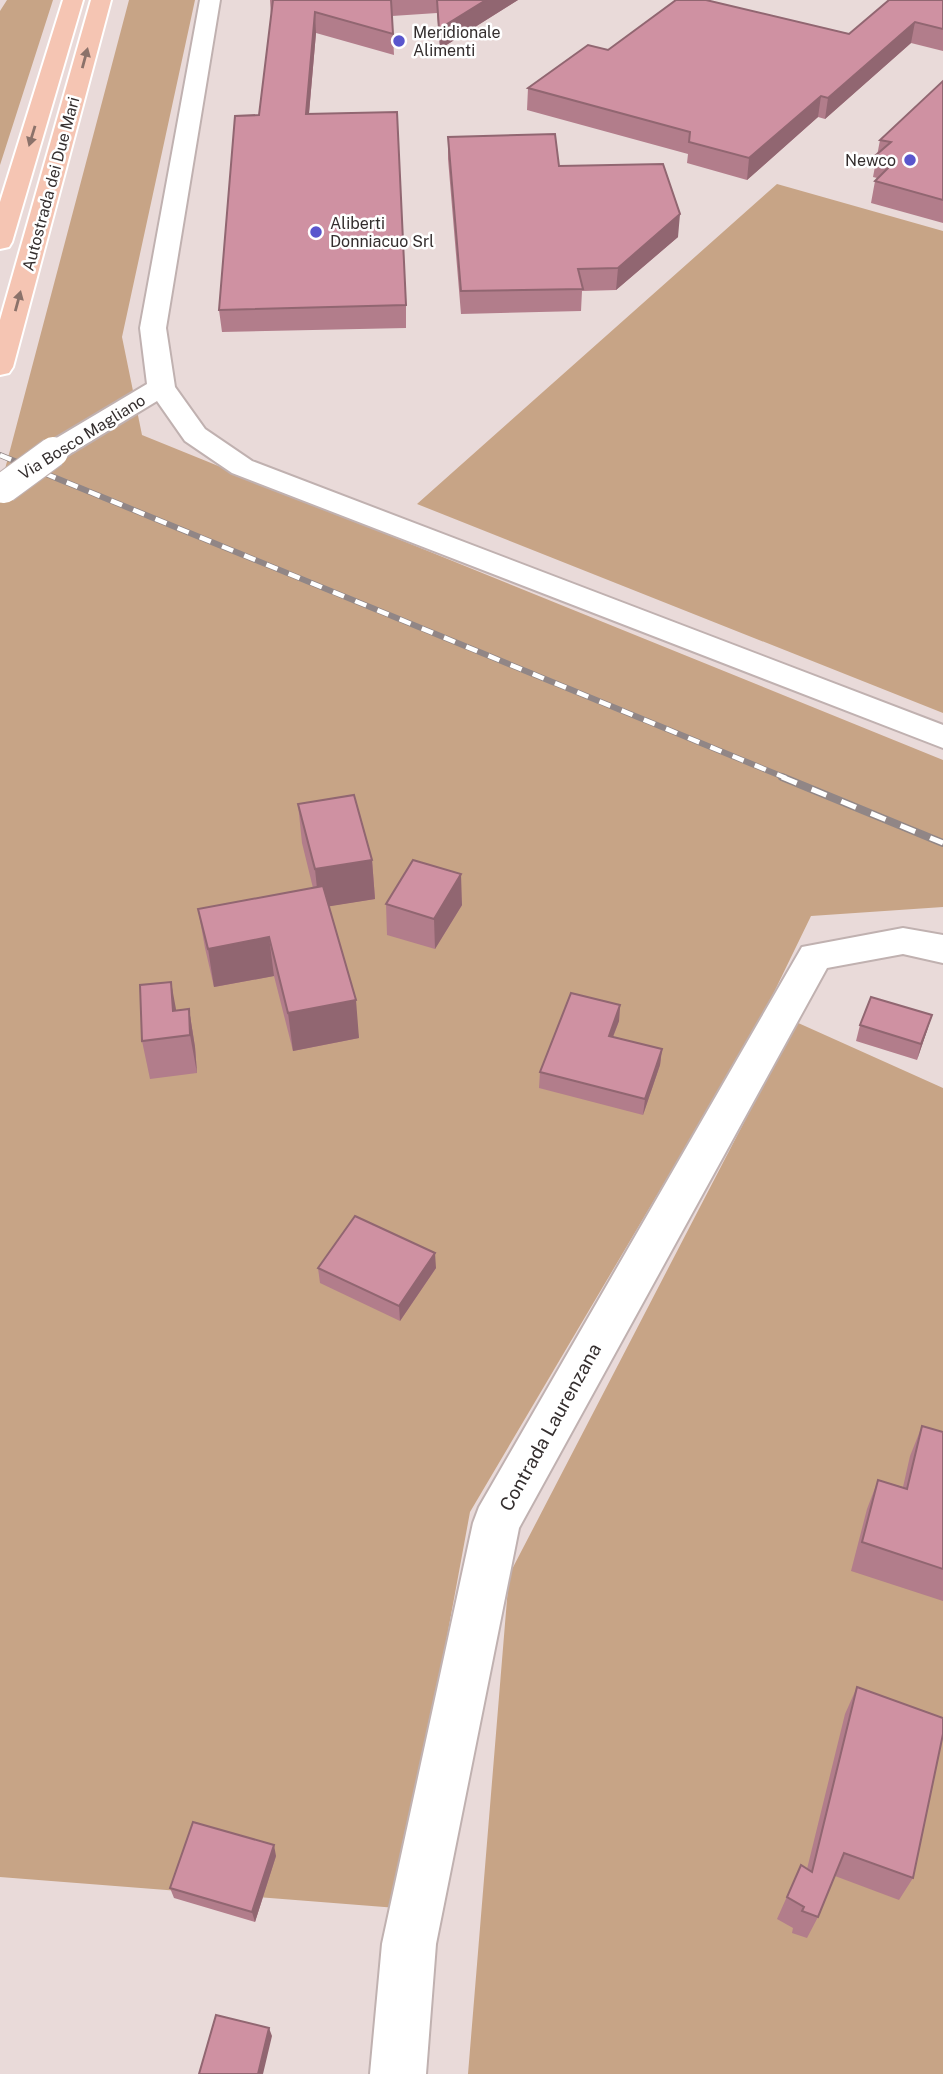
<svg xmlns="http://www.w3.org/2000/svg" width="943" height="2074" font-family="'Public Sans',sans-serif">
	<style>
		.green { fill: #c7a486 }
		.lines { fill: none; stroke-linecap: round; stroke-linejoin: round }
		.minor-casing { stroke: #c0b1b0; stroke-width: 4 }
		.highway-casing { stroke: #fff; stroke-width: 4 }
		.minor { fill: #fff; fill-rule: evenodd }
		.highway { fill: #f5c5b3; fill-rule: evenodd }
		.rail-far1-casing { stroke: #918686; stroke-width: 6 }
		.rail-casing { stroke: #918686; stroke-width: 8 }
		.rail-far1 { stroke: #fff; stroke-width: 4.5; stroke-dasharray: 12; stroke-linecap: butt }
		.rail { stroke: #fff; stroke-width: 5; stroke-dasharray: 16; stroke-linecap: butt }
		.minor-bridge-casing { stroke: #c0b1b0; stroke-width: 32; stroke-linecap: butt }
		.minor-bridge { stroke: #fff; stroke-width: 30 }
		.wall { fill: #b27d8b }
		.shaded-wall { fill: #916671 }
		.building { fill: #cf91a2; stroke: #916671; stroke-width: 2 }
		.oneway { fill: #8b726a }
		.poi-dot { fill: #5955cd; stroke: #fff; stroke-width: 2.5 }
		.labels { text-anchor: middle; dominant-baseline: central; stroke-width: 5; stroke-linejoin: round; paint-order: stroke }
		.far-poi-label { font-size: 16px; fill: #342e2e; stroke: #fff; text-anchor: start }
		.far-street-label { font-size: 16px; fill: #342e2e; stroke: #fff }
		.street-label { font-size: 19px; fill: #342e2e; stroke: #fff }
	</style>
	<rect width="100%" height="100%" fill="#e9dad9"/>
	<path class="green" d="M 7,0 L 53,0 L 0,165 L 0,11 Z
		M 129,0 L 195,0 L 122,337 L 142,435 L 943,760 L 943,907 L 811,916 L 761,1019 L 470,1512 L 397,1908 L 0,1877 L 0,488 Z
		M 777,184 L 943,231 L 943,713 L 417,504 Z
		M 796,1022 L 943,1088 L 943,2074 L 468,2074 L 509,1575 Z"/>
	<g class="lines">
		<defs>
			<path id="minor" d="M 200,0 L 220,0 L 166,328 L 175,387 L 205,429 L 252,461 L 943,725 L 943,748 L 232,473 L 185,441 L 157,401 L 63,458 L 53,460 L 43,458 L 39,452 L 43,446 L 147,384 L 140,328 Z
				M 903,928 L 943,935 L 943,963 L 903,954 L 827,968 L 519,1528 L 436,1944 L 426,2074 L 370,2074 L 382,1944 L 473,1523 L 479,1507 L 802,947 Z"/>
			<path id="highway" d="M 63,0 L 83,0 L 12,242 L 9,247 L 0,249 L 0,202 Z
				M 91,0 L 111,0 L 13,367 L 9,373 L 0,375 L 0,320 Z"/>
		</defs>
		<use href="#minor" class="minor-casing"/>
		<use href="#highway" class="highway-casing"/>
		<use href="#minor" class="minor"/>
		<use href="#highway" class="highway"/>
		<defs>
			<path id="rail-far1" d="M 0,455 L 786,778"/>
			<path id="rail" d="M 782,777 L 943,843"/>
		</defs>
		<use href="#rail-far1" class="rail-far1-casing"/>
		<use href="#rail" class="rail-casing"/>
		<use href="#rail-far1" class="rail-far1"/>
		<use href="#rail" class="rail"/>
		<defs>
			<path id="minor-bridge" d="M 4,488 L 53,452"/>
		</defs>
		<use href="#minor-bridge" class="minor-bridge-casing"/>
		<use href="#minor-bridge" class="minor-bridge"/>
	</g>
	<path class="wall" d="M 270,0 L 518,0 L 440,49 L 437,13 L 392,16 L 394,55 L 316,33 L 309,114 L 406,305 L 406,328 L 222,332 L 219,310 L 259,115 L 271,16 Z
		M 943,0 L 943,51 L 911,43 L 825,119 L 818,117 L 747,180 L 687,163 L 688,154 L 527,110 L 528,88 L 849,34 Z
		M 943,81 L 943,223 L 871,203 L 875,181 L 877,178 L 873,177 L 880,140 Z
		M 448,137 L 559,166 L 678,237 L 616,290 L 582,291 L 581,311 L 461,314 L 448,159 Z
		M 298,804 L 372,860 L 375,899 L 329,906 L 359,1038 L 293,1051 L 274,976 L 214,987 L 205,948 L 198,909 L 313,888 L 302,843 Z
		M 386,904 L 462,905 L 435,949 L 387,935 Z
		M 620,1005 L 619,1021 L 613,1037 L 662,1049 L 660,1065 L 643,1115 L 539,1088 L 540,1072 Z
		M 189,1009 L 195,1047 L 197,1073 L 150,1079 L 142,1041 L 176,1010 Z
		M 932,1015 L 917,1060 L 856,1041 L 860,1025 Z
		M 318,1268 L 436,1268 L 400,1321 L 320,1283 Z
		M 922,1426 L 943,1432 L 943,1601 L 851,1571 L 867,1509 L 878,1480 L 903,1487 L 910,1456 Z
		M 857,1687 L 913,1878 L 899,1900 L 835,1876 L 818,1917 L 807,1938 L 792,1933 L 793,1928 L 777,1919 L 801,1865 L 807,1869 L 845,1714 Z
		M 276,1856 L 255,1922 L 174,1898 L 170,1888 Z"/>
	<path class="shaded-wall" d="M 486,0 L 518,0 L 440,49 L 439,29 Z
		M 315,12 L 316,33 L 307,135 L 306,114 Z
		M 915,22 L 911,43 L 825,119 L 828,98 Z
		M 821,96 L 818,117 L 747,180 L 749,158 Z
		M 680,214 L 678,237 L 616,290 L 618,268 Z
		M 372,860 L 375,899 L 319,908 L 315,869 Z
		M 461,874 L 462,905 L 435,949 L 434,919 Z
		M 269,937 L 274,976 L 214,987 L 208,949 Z
		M 171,982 L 178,1020 L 173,1011 Z
		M 356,1000 L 359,1038 L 293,1051 L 288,1013 Z
		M 620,1005 L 619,1021 L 607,1052 L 609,1036 Z
		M 189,1009 L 195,1047 L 197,1073 L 190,1035 Z
		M 932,1015 L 927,1031 L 917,1060 L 921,1044 Z
		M 662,1049 L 660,1065 L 643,1115 L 645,1099 Z
		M 435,1253 L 436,1268 L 400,1321 L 399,1306 Z
		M 274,1845 L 276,1856 L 255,1922 L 252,1912 Z
		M 269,2028 L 272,2036 L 263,2074 L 258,2074 Z"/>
	<path class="building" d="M 272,0 L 391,0 L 393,34 L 315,12 L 306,114 L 397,112 L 406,305 L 219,310 L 235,116 L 259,115 L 273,0 Z
		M 437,0 L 486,0 L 439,29 Z
		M 676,0 L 706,0 L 849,34 L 889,0 L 943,0 L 943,29 L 915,22 L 828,98 L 821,96 L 749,158 L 689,142 L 690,132 L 528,88 L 588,45 L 608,50 Z
		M 943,81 L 943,200 L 875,181 L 896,160 L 876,155 L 891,142 L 880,140 Z
		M 555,134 L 559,166 L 663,164 L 680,214 L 618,268 L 578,269 L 583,289 L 461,291 L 448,137 Z
		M 354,795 L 372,860 L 315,869 L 298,804 Z
		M 413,860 L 461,874 L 434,919 L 386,904 Z
		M 323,886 L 356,1000 L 288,1013 L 269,937 L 208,949 L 198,909 Z
		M 171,982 L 173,1011 L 189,1009 L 190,1035 L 142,1041 L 140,985 Z
		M 571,993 L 620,1005 L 609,1036 L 662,1049 L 645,1099 L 540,1072 Z
		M 871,997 L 932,1015 L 921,1044 L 860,1025 Z
		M 355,1216 L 435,1253 L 399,1306 L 318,1268 Z
		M 922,1426 L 943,1432 L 943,1569 L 862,1542 L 878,1480 L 907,1489 Z
		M 857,1687 L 943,1718 L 943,1734 L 913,1878 L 844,1853 L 818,1917 L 802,1911 L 804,1907 L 787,1897 L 801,1865 L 812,1872 Z
		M 193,1822 L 274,1845 L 252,1912 L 170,1888 Z
		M 216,2015 L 269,2028 L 258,2074 L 199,2074 Z"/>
	<defs><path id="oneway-solid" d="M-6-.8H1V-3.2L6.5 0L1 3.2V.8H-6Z" transform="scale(1.75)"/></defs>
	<g class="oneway">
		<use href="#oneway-solid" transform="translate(85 58) rotate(-75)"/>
		<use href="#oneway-solid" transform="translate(32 136) rotate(107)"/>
		<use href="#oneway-solid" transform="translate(18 301) rotate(-75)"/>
	</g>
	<g class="poi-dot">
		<circle cx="399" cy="41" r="7"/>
		<circle cx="910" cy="160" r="7"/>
		<circle cx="316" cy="232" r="7"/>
	</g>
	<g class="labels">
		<g class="far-poi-label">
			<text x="413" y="32">Meridionale<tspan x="413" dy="18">Alimenti</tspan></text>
			<text x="896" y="160" text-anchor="end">Newco</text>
			<text x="330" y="223">Aliberti<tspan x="330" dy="18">Donniacuo Srl</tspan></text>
		</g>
		<g class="far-street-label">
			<text transform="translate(51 184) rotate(-75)">Autostrada dei Due Mari</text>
			<text transform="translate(82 437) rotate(-32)">Via Bosco Magliano</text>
		</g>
		<g class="street-label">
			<text transform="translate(550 1427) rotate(-61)">Contrada Laurenzana</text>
		</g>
	</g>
</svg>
